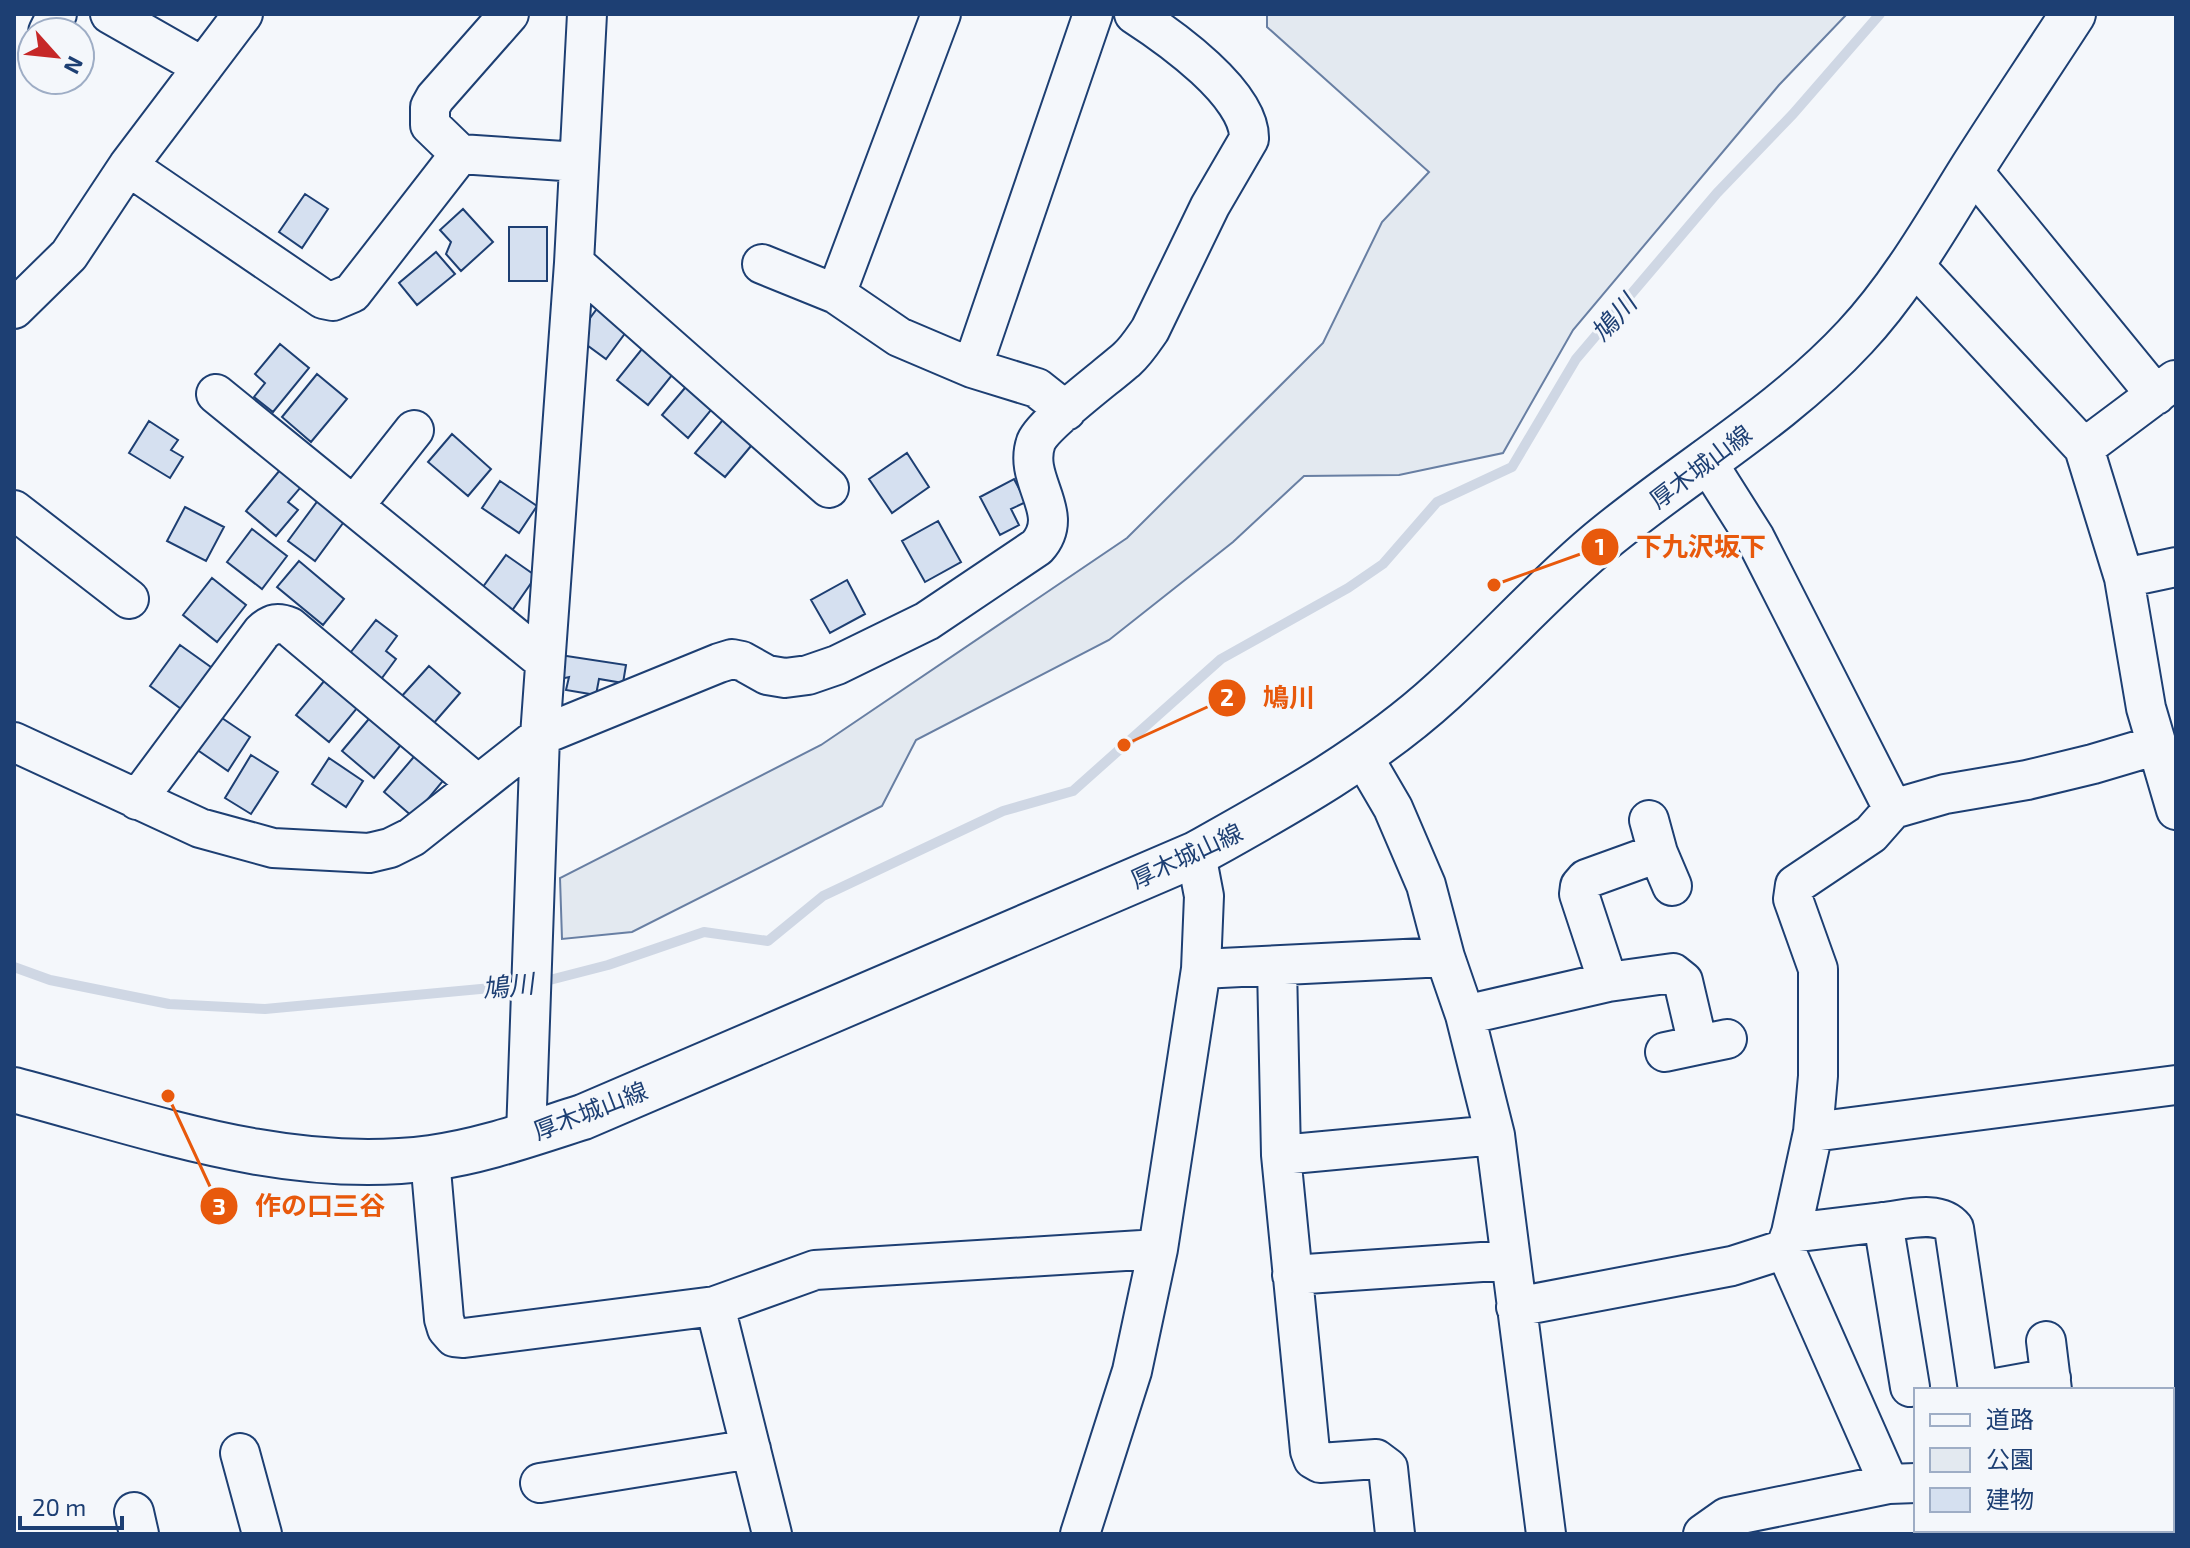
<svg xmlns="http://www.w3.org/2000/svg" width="2190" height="1548" font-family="'Exo 2','Noto Sans JP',sans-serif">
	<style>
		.green { fill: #e3e9f0; stroke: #687fa3; stroke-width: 2 }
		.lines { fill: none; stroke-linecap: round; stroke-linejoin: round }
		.stream { stroke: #cfd7e4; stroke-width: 10 }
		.building { fill: #d5e0f0; stroke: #1d3f73; stroke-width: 2 }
		.minor-casing { stroke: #1d3f73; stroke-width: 42 }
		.major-casing { stroke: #1d3f73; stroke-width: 48 }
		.minor { stroke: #f4f7fb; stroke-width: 38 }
		.major { stroke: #f4f7fb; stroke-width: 44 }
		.labels { text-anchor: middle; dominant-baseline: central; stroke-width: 6; stroke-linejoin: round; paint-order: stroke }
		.street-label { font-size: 24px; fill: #1d3f73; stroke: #f4f7fb }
		.water-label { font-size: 26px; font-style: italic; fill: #1d3f73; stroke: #f4f7fb }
		.leader { fill: none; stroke: #e8590c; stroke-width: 3 }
		.callout-dot { fill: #e8590c; stroke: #f4f7fb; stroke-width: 3 }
		.mark-label { font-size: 24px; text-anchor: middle; font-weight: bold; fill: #fff }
		.callout-label { font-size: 26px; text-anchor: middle; font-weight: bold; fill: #e8590c; stroke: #f4f7fb; stroke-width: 6; stroke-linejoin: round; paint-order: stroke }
	</style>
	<rect width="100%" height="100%" fill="#f4f7fb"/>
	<path class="green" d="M 1267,14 L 1847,14 L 1779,85 L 1573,330 L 1503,453 L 1399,475 L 1304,476 L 1233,542 L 1109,640 L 916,740 L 882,806 L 632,932 L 562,939 L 560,878 L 821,745 L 1127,538 L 1323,343 L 1382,222 L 1429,172 L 1267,27 Z"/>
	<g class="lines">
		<path class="stream" d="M 14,967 L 50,980 L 169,1004 L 265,1009 L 523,985
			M 538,983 L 608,965 L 704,932 L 768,941 L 823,896 L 1003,811 L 1073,791 L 1221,659 L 1348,588 L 1383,564 L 1437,502 L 1512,467 L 1576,359 L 1717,193 L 1793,114 L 1880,14"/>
	</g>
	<path class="building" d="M 305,194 L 328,209 L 302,248 L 279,232 Z
		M 463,209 L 493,242 L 461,271 L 446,254 L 451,242 L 440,230 Z
		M 509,227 L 547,227 L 547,281 L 509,281 Z
		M 436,252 L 455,274 L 417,305 L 399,283 Z
		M 599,306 L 629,328 L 606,359 L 576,337 Z
		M 280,344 L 309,368 L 273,412 L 254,397 L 265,383 L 255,374 Z
		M 646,344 L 677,369 L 648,405 L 617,380 Z
		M 317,374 L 347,399 L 311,442 L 282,417 Z
		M 690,382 L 716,404 L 688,438 L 662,415 Z
		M 727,415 L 756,440 L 725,477 L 695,453 Z
		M 149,421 L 178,440 L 171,450 L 183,457 L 170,478 L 129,453 Z
		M 452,434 L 491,469 L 468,496 L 428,462 Z
		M 907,453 L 929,487 L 892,513 L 869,479 Z
		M 280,470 L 301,487 L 288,502 L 298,510 L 276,536 L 246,511 Z
		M 1014,479 L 1026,502 L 1011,509 L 1019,525 L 1000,535 L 980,497 Z
		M 500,481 L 537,506 L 519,533 L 482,508 Z
		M 319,499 L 346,519 L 315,561 L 288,541 Z
		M 185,507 L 224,527 L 206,561 L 167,541 Z
		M 938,521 L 961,562 L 925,582 L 902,541 Z
		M 252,529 L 287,556 L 262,589 L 227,562 Z
		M 506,555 L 536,576 L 511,612 L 480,591 Z
		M 299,561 L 344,599 L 323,625 L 277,587 Z
		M 212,578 L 246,605 L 217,642 L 183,615 Z
		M 847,580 L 865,614 L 830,633 L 811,600 Z
		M 376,620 L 397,636 L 386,651 L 396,659 L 379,682 L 347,657 Z
		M 180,645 L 215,670 L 184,711 L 150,686 Z
		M 560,655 L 626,665 L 623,683 L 599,679 L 596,695 L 566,690 L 569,677 L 556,680 Z
		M 429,666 L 460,693 L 433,724 L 401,697 Z
		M 325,680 L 358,707 L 329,742 L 296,715 Z
		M 373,714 L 404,741 L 374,778 L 342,751 Z
		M 219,716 L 250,737 L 228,771 L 196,749 Z
		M 418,752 L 447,776 L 413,817 L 384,792 Z
		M 251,755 L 278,772 L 251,814 L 225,798 Z
		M 329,758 L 363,781 L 346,807 L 312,784 Z"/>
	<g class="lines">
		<defs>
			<path id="minor" d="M 110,14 L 203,67
				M 509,14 L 435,98 L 430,107 L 430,125 L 460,154 L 578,162
				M 48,32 L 57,14
				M 128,166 L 323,299 L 333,301 L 352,293 L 460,154
				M 1972,170 L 2156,395
				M 574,263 L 829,488
				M 762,264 L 836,294 L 899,337 L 972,368 L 1037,388 L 1066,411
				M 1913,264 L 2084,448 L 2124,578 L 2146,708 L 2176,810
				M 836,294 L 941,14
				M 14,309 L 69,255 L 128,166 L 243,14
				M 972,368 L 1093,14
				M 216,394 L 544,661
				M 2084,448 L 2175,380
				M 1705,459 L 1755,538 L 1893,809
				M 354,506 L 414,430
				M 14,510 L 129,599
				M 2124,578 L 2176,567
				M 14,742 L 200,828 L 273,848 L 369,853 L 390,848 L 412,837 L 540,736 L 719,663 L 732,659 L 742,661 L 767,675 L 785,678 L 808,675 L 837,665 L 927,621 L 1037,547 C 1068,513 1022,481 1036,442 C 1044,423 1108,376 1127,359 C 1136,351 1143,340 1150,330 L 1210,206 L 1249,139 C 1251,94 1168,36 1134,14
				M 1362,755 L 1393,808 L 1426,885 L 1445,957 L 1465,1015 L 1495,1135 L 1546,1534
				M 137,800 L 262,632 C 272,623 278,622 290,627 L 477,784
				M 1658,853 L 1672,886
				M 1277,966 L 1281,1155 L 1310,1451 L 1313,1459 L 1320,1463 L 1376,1459 L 1388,1468 L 1395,1534
				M 1201,969 L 1445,957
				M 1608,982 L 1579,894 L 1580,886 L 1586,879 L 1658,853 L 1649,820
				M 1465,1015 L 1608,982 L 1673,973 L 1683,981 L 1698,1045 L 1727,1039
				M 1665,1052 L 1698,1045
				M 1813,1132 L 2176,1085
				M 526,1135 L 540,736 L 574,263 L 587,14
				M 1281,1155 L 1495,1135
				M 430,1158 L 444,1319 L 447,1329 L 454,1337 L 464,1338 L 715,1306 L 772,1534
				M 1883,1222 C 1905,1220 1939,1209 1954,1228 L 1978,1390
				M 1791,1233 L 1883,1222 L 1910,1387
				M 1785,1249 L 1889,1484
				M 1292,1275 L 1511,1260
				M 715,1306 L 815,1270 L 1158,1249
				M 1516,1307 L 1732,1266 L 1785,1249 L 1791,1233 L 1813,1132 L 1818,1076 L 1818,969 L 1793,899 L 1795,885 L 1871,834 L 1893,809 L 1945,794 L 2027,780 L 2093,764 L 2157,745
				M 2046,1341 L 2052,1390
				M 1985,1390 L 2051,1378
				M 240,1453 L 262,1534
				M 540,1483 L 751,1449
				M 134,1512 L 139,1534
				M 1977,1530 L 1978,1534
				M 1080,1534 L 1132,1371 L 1158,1249 L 1201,969 L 1204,896 L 1196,854
				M 1703,1534 L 1727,1517 L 1889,1484 L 1916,1483"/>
			<path id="major" d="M 14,1090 C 150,1126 288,1177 431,1158 C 483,1151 532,1133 583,1117 L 1196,854 C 1282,806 1370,758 1443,691 C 1495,644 1542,591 1595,546 C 1680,474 1779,419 1855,337 C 1900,289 1934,230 1968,175 C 2002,121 2038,68 2073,14"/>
		</defs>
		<use href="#minor" class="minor-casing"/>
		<use href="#major" class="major-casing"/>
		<use href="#minor" class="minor"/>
		<use href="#major" class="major"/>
	</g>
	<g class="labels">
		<g class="street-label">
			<text transform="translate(1700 466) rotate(-37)">厚木城山線</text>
			<text transform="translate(1186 855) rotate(-25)">厚木城山線</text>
			<text transform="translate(590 1110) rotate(-21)">厚木城山線</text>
		</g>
		<g class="water-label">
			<text transform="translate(1613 317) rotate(-49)">鳩川</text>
			<text transform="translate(508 985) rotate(-7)">鳩川</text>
		</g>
	</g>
	<path class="leader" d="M1494 585L1600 547M1124 745L1227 698M168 1096L219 1206"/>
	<g class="callout-dot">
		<circle cx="1494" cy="585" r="8"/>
		<circle cx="1124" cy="745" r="8"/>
		<circle cx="168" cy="1096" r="8"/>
		<circle cx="1600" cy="547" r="20"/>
		<circle cx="1227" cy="698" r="20"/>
		<circle cx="219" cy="1206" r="20"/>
	</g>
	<g class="mark-label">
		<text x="1600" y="555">1</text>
		<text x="1227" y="706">2</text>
		<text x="219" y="1215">3</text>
	</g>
	<g class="callout-label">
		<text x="1701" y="556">下九沢坂下</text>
		<text x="1289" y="707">鳩川</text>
		<text x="320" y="1215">作の口三谷</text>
	</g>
	<rect width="2190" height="1548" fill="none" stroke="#1d3f73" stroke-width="32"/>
	<rect x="1914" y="1388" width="260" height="144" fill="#f4f7fb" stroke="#9eadc5" stroke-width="2"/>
	<rect x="1930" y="1414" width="40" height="12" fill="#f4f7fb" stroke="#9eadc5" stroke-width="2"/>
	<text x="1986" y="1428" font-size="24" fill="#1d3f73">道路</text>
	<rect x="1930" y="1448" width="40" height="24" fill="#e3e9f0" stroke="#9eadc5" stroke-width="2"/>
	<text x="1986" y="1468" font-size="24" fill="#1d3f73">公園</text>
	<rect x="1930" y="1488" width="40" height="24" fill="#d5e0f0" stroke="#9eadc5" stroke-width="2"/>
	<text x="1986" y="1508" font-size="24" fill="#1d3f73">建物</text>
	<g transform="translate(56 56) rotate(117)"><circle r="38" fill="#f4f7fb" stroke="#9eadc5" stroke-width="2"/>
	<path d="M0-6L14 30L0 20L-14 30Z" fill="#c62828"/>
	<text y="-12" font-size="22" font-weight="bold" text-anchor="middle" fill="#1d3f73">N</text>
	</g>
	<path d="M20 1516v12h102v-12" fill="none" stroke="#1d3f73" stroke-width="4"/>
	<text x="32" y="1516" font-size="24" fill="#1d3f73" stroke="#f4f7fb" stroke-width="6" paint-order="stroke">20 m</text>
</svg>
